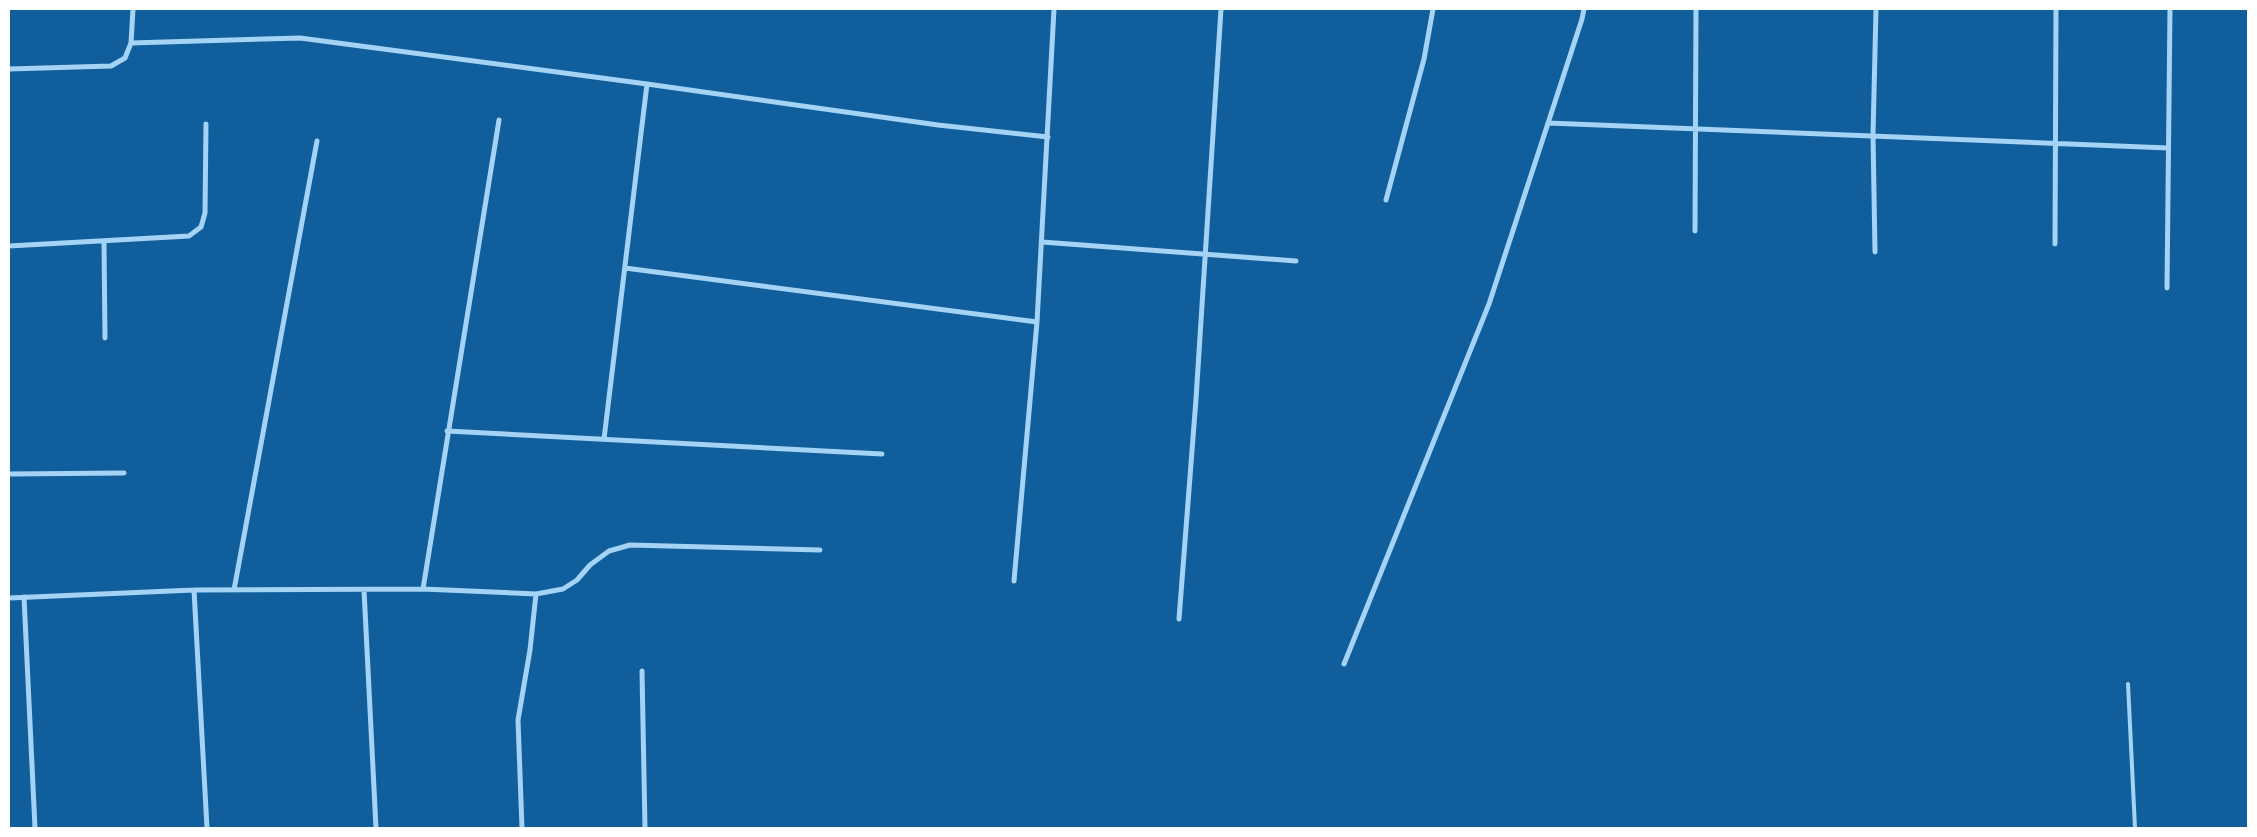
<svg xmlns="http://www.w3.org/2000/svg" width="2257" height="837" font-family="Raleway,sans-serif">
	<style>
		.lines { fill: none; stroke-linecap: round; stroke-linejoin: round }
		.lane { stroke: #a4d3f5; stroke-width: 4 }
		.street { stroke: #a4d3f5; stroke-width: 5 }
	</style>
	<rect width="100%" height="100%" fill="#105f9c"/>
	<g class="lines">
		<path class="lane" d="M 2128,684 L 2135,828"/>
		<path class="street" d="M 131,43 L 300,38 L 647,84 L 604,439
			M 9,69 L 111,66 L 125,58 L 131,43 L 133,9
			M 647,84 L 938,125 L 1048,137
			M 1548,123 L 2168,148
			M 1386,200 L 1424,59 L 1433,9
			M 1695,231 L 1696,9
			M 104,242 L 105,338
			M 1042,242 L 1296,261
			M 2055,244 L 2056,9
			M 9,246 L 189,236 L 201,227 L 205,213 L 206,124
			M 1875,252 L 1873,135 L 1876,9
			M 625,268 L 1037,322
			M 2167,288 L 2170,9
			M 447,431 L 882,454
			M 9,474 L 124,473
			M 1014,581 L 1037,322 L 1054,9
			M 423,589 L 499,120
			M 194,590 L 207,828
			M 234,590 L 317,141
			M 364,590 L 376,828
			M 24,597 L 35,828
			M 9,598 L 194,590 L 423,589 L 536,594 L 563,589 L 577,580 L 590,565 L 609,551 L 630,545 L 820,550
			M 1179,619 L 1196,399 L 1221,9
			M 1344,664 L 1489,304 L 1582,19 L 1584,9
			M 642,671 L 645,828
			M 522,828 L 518,720 L 530,650 L 536,594"/>
	</g>
	<rect width="2257" height="837" fill="none" stroke="#ffffff" stroke-width="20"/>
</svg>
